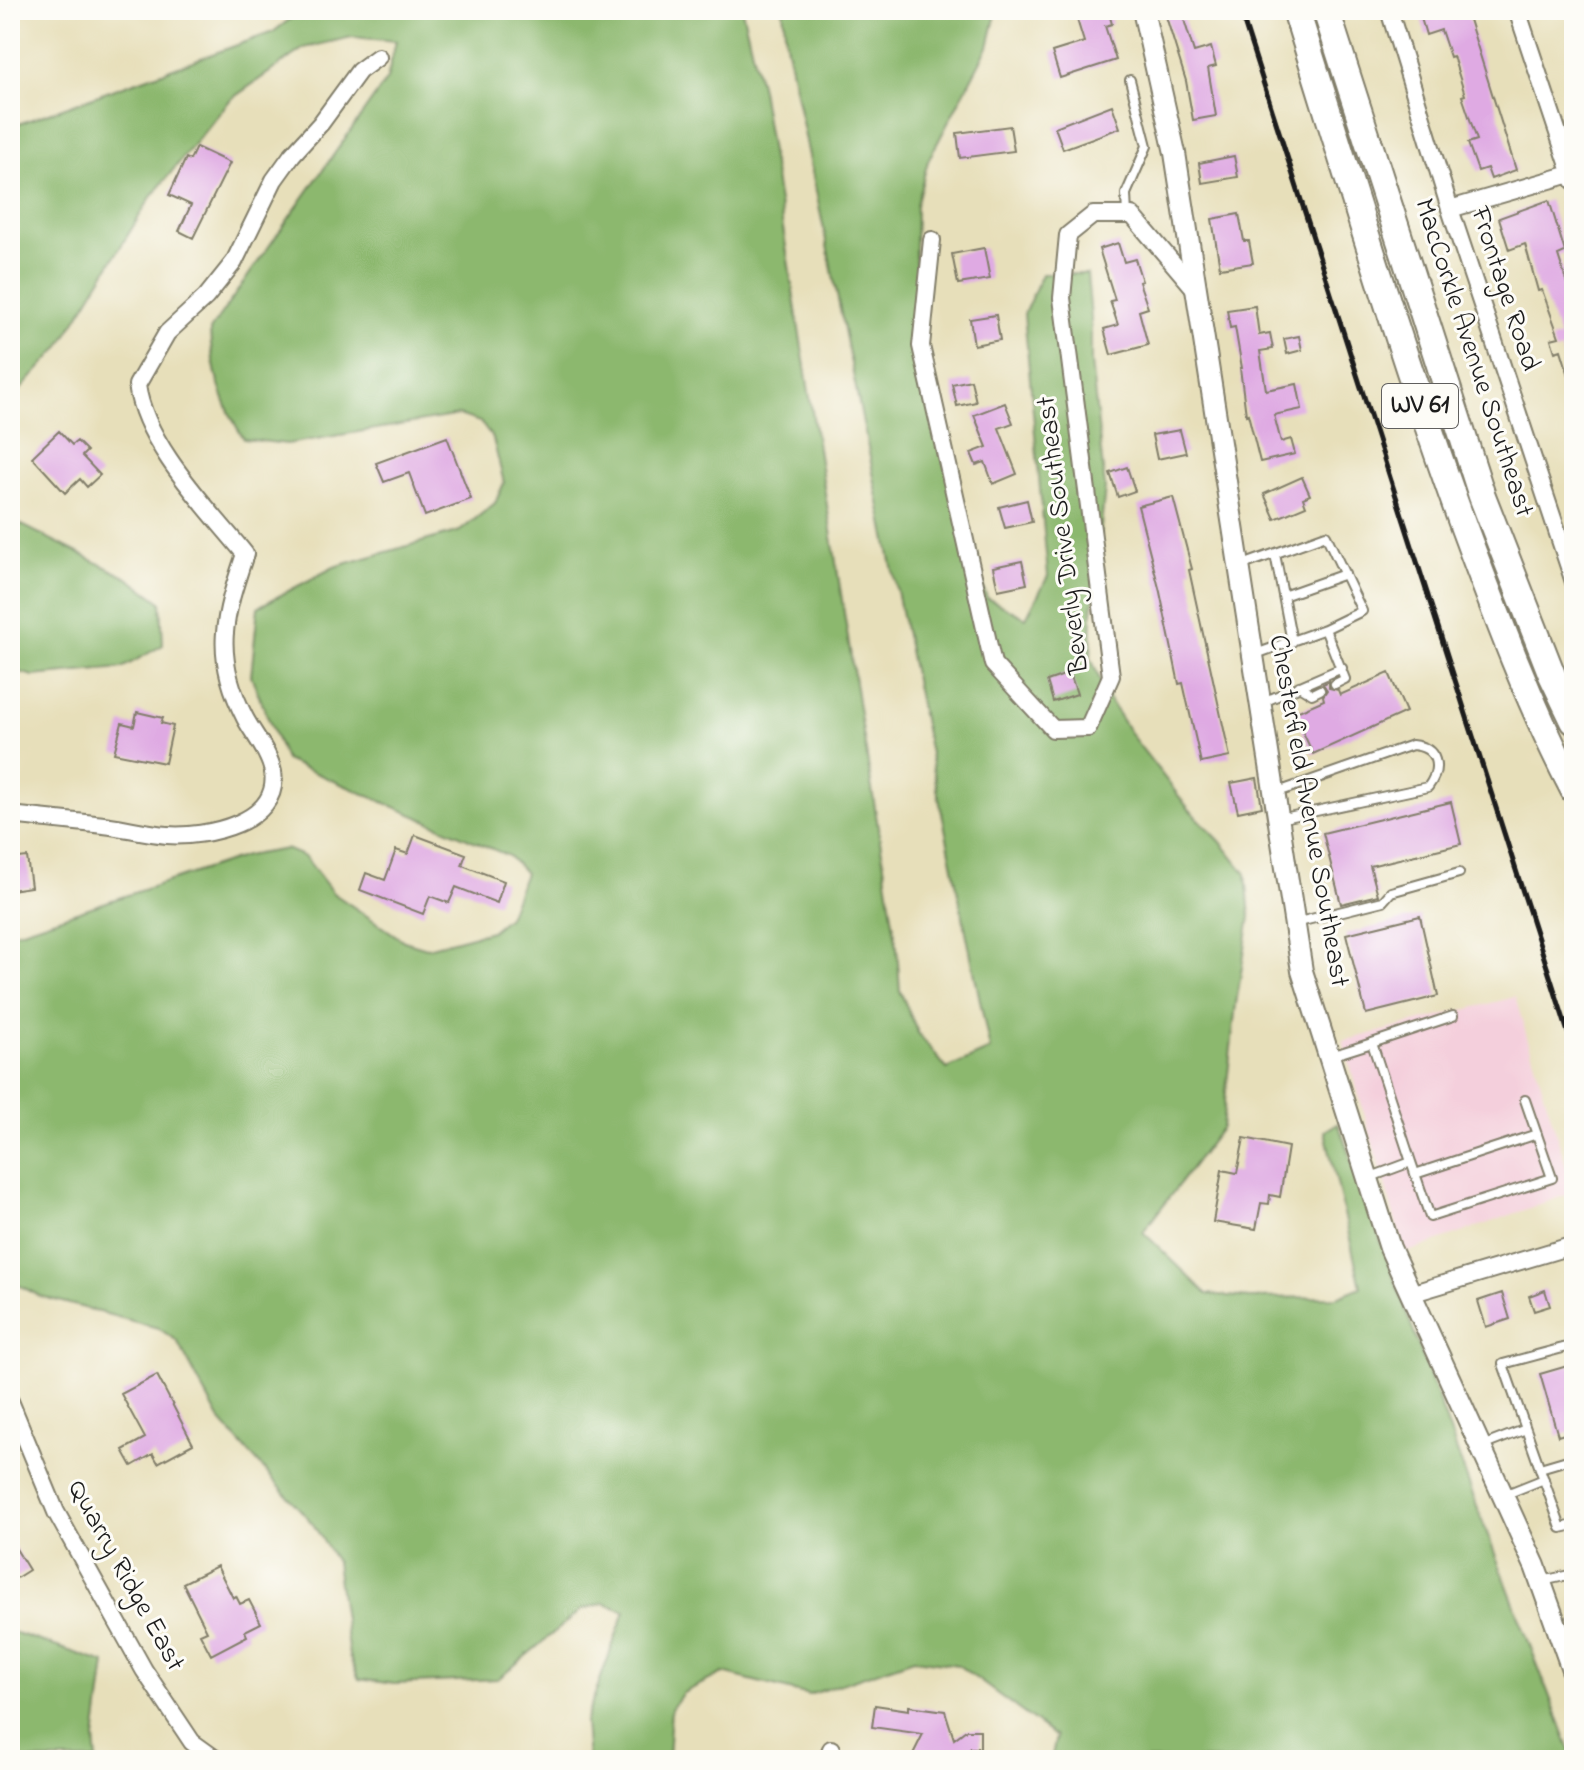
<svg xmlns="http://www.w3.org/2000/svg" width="1584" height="1770" font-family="'Indie Flower',sans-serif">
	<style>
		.built { fill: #f4cfdc }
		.forest { fill: #8cb86e; stroke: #546a45; stroke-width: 2 }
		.building { fill: #dfaae3 }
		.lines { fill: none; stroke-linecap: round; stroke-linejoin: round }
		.service-casing { stroke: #827e6b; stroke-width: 12 }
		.minor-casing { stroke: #827e6b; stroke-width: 20 }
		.tertiary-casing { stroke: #827e6b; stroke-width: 24 }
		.primary-casing { stroke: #827e6b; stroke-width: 30 }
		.service { stroke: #fff; stroke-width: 8 }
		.minor { stroke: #fff; stroke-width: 16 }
		.tertiary { stroke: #fff; stroke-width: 20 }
		.primary { stroke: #fff; stroke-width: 26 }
		.rail { stroke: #1c1c1c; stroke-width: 5 }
		.labels { text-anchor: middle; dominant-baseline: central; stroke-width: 6; stroke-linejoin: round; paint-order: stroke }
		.shield { fill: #fdfcf7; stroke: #605f5e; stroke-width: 2 }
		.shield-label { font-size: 26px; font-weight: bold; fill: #1c1c1c }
		.street-label { font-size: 28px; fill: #1c1c1c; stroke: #fdfcf7 }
	</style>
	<rect width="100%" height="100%" fill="#fdfcf7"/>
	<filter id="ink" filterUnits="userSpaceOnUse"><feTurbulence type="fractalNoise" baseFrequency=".0125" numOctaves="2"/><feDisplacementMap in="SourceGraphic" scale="16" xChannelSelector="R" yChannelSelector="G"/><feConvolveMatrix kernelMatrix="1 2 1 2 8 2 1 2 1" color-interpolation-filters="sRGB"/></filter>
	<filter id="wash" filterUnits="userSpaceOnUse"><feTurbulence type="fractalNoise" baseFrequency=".006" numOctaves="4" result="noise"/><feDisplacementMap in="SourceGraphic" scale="32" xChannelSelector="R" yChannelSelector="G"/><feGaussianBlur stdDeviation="1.8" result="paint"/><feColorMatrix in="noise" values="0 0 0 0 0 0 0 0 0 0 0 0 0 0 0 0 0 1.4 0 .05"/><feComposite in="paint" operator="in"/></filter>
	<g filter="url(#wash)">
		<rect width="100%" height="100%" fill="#e7dfba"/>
		<path class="built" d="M 1515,997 L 1574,1192 L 1405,1253 L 1343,1041 Z"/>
		<path class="forest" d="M 302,10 L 742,10 L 761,89 L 897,947 L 900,991 L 918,1033 L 947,1069 L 990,1050 L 786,43 L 783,10 L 997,10 L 988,47 L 928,161 L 916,205 L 915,253 L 921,342 L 973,559 L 987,598 L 1026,618 L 1048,576 L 1024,314 L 1042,274 L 1087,274 L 1091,318 L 1091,362 L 1105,488 L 1092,613 L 1091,658 L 1106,695 L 1132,736 L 1189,809 L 1220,841 L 1246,874 L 1250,917 L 1236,1004 L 1222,1127 L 1143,1232 L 1207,1294 L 1250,1298 L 1337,1297 L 1361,1287 L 1325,1131 L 1338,1123 L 1479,1512 L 1574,1760 L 1051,1760 L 1056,1737 L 958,1665 L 914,1659 L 809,1695 L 723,1673 L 683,1693 L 671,1709 L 668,1760 L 588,1760 L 585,1722 L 625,1611 L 604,1603 L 581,1610 L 498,1679 L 394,1684 L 359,1679 L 349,1656 L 336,1562 L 313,1524 L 219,1419 L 177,1341 L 158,1328 L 40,1296 L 10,1281 L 10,934 L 245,856 L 286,849 L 305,857 L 333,893 L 404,941 L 427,948 L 491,931 L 508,917 L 525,873 L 509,856 L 285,760 L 251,676 L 258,607 L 334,567 L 460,531 L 495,503 L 504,483 L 493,439 L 480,422 L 459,415 L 287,444 L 244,439 C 223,407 211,368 210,330 L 387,79 L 396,41 L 352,37 L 304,48 L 230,100 L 151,197 L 59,348 L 10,401 L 10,127 L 273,32 Z
			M 10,517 L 14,521 L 128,578 L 161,602 L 163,645 L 122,668 L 33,676 L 10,669 Z
			M 10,1631 L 105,1663 L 95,1739 L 97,1760 L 10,1760 Z"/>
		<g id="blocks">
			<path class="building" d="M 1074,10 L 1108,10 L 1112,24 L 1105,26 L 1116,60 L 1060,78 L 1052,52 L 1084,42 Z
				M 1164,10 L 1181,10 L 1194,52 L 1211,47 L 1216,66 L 1208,68 L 1216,116 L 1193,120 L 1186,81 Z
				M 1436,10 L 1466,10 L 1516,170 L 1491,179 L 1487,168 L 1478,171 L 1468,143 L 1477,140 L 1462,96 L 1465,95 L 1453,56 L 1450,57 L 1441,30 L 1426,35 L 1421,18 L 1437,13 Z
				M 1112,105 L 1120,128 L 1063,149 L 1055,127 Z
				M 1010,126 L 1014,151 L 960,158 L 957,133 Z
				M 196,147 L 230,163 L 193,238 L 179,231 L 191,205 L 169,195 L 186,158 L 190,160 Z
				M 1234,156 L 1238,177 L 1202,183 L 1199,163 Z
				M 1549,200 L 1565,252 L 1558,255 L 1574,306 L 1574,382 L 1571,382 L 1561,350 L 1555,352 L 1551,339 L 1559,337 L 1542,290 L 1538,291 L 1525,244 L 1509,250 L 1499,218 Z
				M 1239,214 L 1244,241 L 1249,241 L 1253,263 L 1220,268 L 1212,219 Z
				M 1118,243 L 1124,262 L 1135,259 L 1142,281 L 1139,282 L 1148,308 L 1139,311 L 1148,345 L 1111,355 L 1104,329 L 1118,325 L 1110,301 L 1115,300 L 1099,249 Z
				M 984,248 L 990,279 L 958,284 L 952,254 Z
				M 1255,306 L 1259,335 L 1270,333 L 1273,349 L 1260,351 L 1266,390 L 1297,384 L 1302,409 L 1274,415 L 1281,442 L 1291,439 L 1295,454 L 1260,462 L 1248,414 L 1246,415 L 1240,368 L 1242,368 L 1235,327 L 1230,328 L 1227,310 Z
				M 996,315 L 1000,340 L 974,345 L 970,319 Z
				M 1299,336 L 1302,350 L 1287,354 L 1284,339 Z
				M 971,380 L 976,402 L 957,406 L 952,384 Z
				M 1005,403 L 1013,423 L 999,428 L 1017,474 L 993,484 L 985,462 L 976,465 L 971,453 L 987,447 L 974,415 Z
				M 1180,430 L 1186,453 L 1157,459 L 1152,435 Z
				M 59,431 L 72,445 L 77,441 L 87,451 L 82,456 L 100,475 L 87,487 L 80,479 L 65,493 L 32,457 Z
				M 447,437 L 471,499 L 425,516 L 409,473 L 384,482 L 376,463 Z
				M 1127,467 L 1135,491 L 1118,497 L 1110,473 Z
				M 1302,477 L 1310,495 L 1303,498 L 1306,506 L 1275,519 L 1264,494 Z
				M 1173,497 L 1192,569 L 1189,570 L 1230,757 L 1201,763 L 1183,683 L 1179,684 L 1160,592 L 1138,506 Z
				M 1027,500 L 1032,522 L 1005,528 L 999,507 Z
				M 1022,561 L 1027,584 L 998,590 L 993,567 Z
				M 1070,673 L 1077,694 L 1053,702 L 1047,681 Z
				M 1389,673 L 1406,712 L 1313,754 L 1294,713 L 1324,700 L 1323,696 L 1327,690 L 1323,684 L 1329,681 L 1329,688 L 1338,690 L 1340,695 Z
				M 137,712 L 163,718 L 161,723 L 173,726 L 165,763 L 114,753 L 122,723 L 134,726 Z
				M 1257,778 L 1262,807 L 1238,812 L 1231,783 Z
				M 1451,802 L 1461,844 L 1370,866 L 1378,895 L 1341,904 L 1323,833 Z
				M 415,835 L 466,854 L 462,865 L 504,881 L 497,903 L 456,887 L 449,903 L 430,896 L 423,914 L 360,890 L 366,873 L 385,880 L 396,850 L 408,854 Z
				M 27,857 L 31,887 L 10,890 L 10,859 Z
				M 1420,916 L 1438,996 L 1366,1014 L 1346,934 Z
				M 1244,1138 L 1288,1147 L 1280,1197 L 1270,1195 L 1269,1204 L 1261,1203 L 1256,1229 L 1213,1222 L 1222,1170 L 1237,1173 Z
				M 1545,1290 L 1550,1306 L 1534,1311 L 1529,1296 Z
				M 1502,1293 L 1510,1319 L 1486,1327 L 1478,1301 Z
				M 1574,1364 L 1574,1431 L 1558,1436 L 1540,1374 Z
				M 157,1375 L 193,1444 L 158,1463 L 153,1454 L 132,1466 L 123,1450 L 145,1438 L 121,1394 Z
				M 10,1539 L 29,1570 L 10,1582 Z
				M 217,1566 L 233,1598 L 236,1596 L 240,1604 L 249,1600 L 261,1623 L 245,1631 L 247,1636 L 211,1655 L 200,1634 L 207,1631 L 183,1583 Z
				M 875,1705 L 909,1710 L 909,1706 L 945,1711 L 954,1739 L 966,1730 L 980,1730 L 980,1748 L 970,1748 L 970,1760 L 910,1760 L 923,1734 L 872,1727 Z"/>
		</g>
	</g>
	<g filter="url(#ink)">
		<use href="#blocks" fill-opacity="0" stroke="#827e6b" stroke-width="2"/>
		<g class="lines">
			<defs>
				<path id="service" d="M 1127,215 L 1126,194 L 1147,146 L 1130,80
					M 1275,554 L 1292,642
					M 1240,566 L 1326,535 L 1362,611 L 1325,629 L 1253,655
					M 1283,596 L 1345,574
					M 1325,629 L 1345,679 L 1335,684
					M 1299,686 L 1312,694 L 1320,690
					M 1261,703 L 1342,668
					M 1275,793 L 1412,745 C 1438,747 1442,768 1428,787 L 1279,819
					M 1295,923 L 1383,901 L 1391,892 L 1459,873
					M 1372,1043 L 1453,1016
					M 1331,1056 L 1372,1043 L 1411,1162 L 1368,1178
					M 1411,1162 L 1430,1217 L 1552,1178 L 1525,1100
					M 1415,1174 L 1537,1134
					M 1574,1345 L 1503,1364 L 1561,1528 L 1574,1525
					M 1482,1446 L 1526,1429
					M 1540,1468 L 1574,1458
					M 1504,1495 L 1544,1479
					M 1542,1581 L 1574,1574"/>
				<path id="minor" d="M 1389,10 L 1450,209 L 1574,582
					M 1517,10 L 1574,181
					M 1450,209 L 1574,173
					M 932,240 L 921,346 L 993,664 L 1053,729 L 1088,728 L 1111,676 L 1062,298 L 1068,235 L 1093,215 L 1132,215 L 1195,289
					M 10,815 C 38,818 67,821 95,824 C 119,826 143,833 167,835 C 205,838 281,823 273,772 C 269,752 254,735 245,718 C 212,654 224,617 245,554 C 207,507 145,445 137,385 L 167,333 L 206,297 L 234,262 L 274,180 L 292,155 L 321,123 L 359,71 L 378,57
					M 1410,1294 L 1574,1245
					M 10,1401 L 56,1512 L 144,1670 L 192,1742 L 217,1760
					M 827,1760 L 831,1749"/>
				<path id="tertiary" d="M 1143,10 L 1175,153 L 1302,971 L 1390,1248 L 1535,1566 L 1574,1675"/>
				<path id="primary" d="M 1296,10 C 1350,183 1402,357 1464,528 C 1497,617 1530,706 1574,790
					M 1326,10 L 1482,496 L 1552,675 L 1574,721"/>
			</defs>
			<use href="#service" class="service-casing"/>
			<use href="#minor" class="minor-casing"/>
			<use href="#tertiary" class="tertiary-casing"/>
			<use href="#primary" class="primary-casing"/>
			<use href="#service" class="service"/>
			<use href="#minor" class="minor"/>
			<use href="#tertiary" class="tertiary"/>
			<use href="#primary" class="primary"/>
			<path class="rail" d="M 1240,10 L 1574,1051"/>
		</g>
	</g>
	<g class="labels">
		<rect class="shield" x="1382" y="384" width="76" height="44" rx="6"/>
		<g class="shield-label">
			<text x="1420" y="406">WV 61</text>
		</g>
		<g class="street-label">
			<text transform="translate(1504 289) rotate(72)">Frontage Road</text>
			<text transform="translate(1473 358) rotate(72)">MacCorkle Avenue Southeast</text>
			<text transform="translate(1064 535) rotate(-97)">Beverly Drive Southeast</text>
			<text transform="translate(1308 811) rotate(80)">Chesterfield Avenue Southeast</text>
			<text transform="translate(125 1576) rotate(61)">Quarry Ridge East</text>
		</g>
	</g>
	<rect width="1584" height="1770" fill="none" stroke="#fdfcf7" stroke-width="40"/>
</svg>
